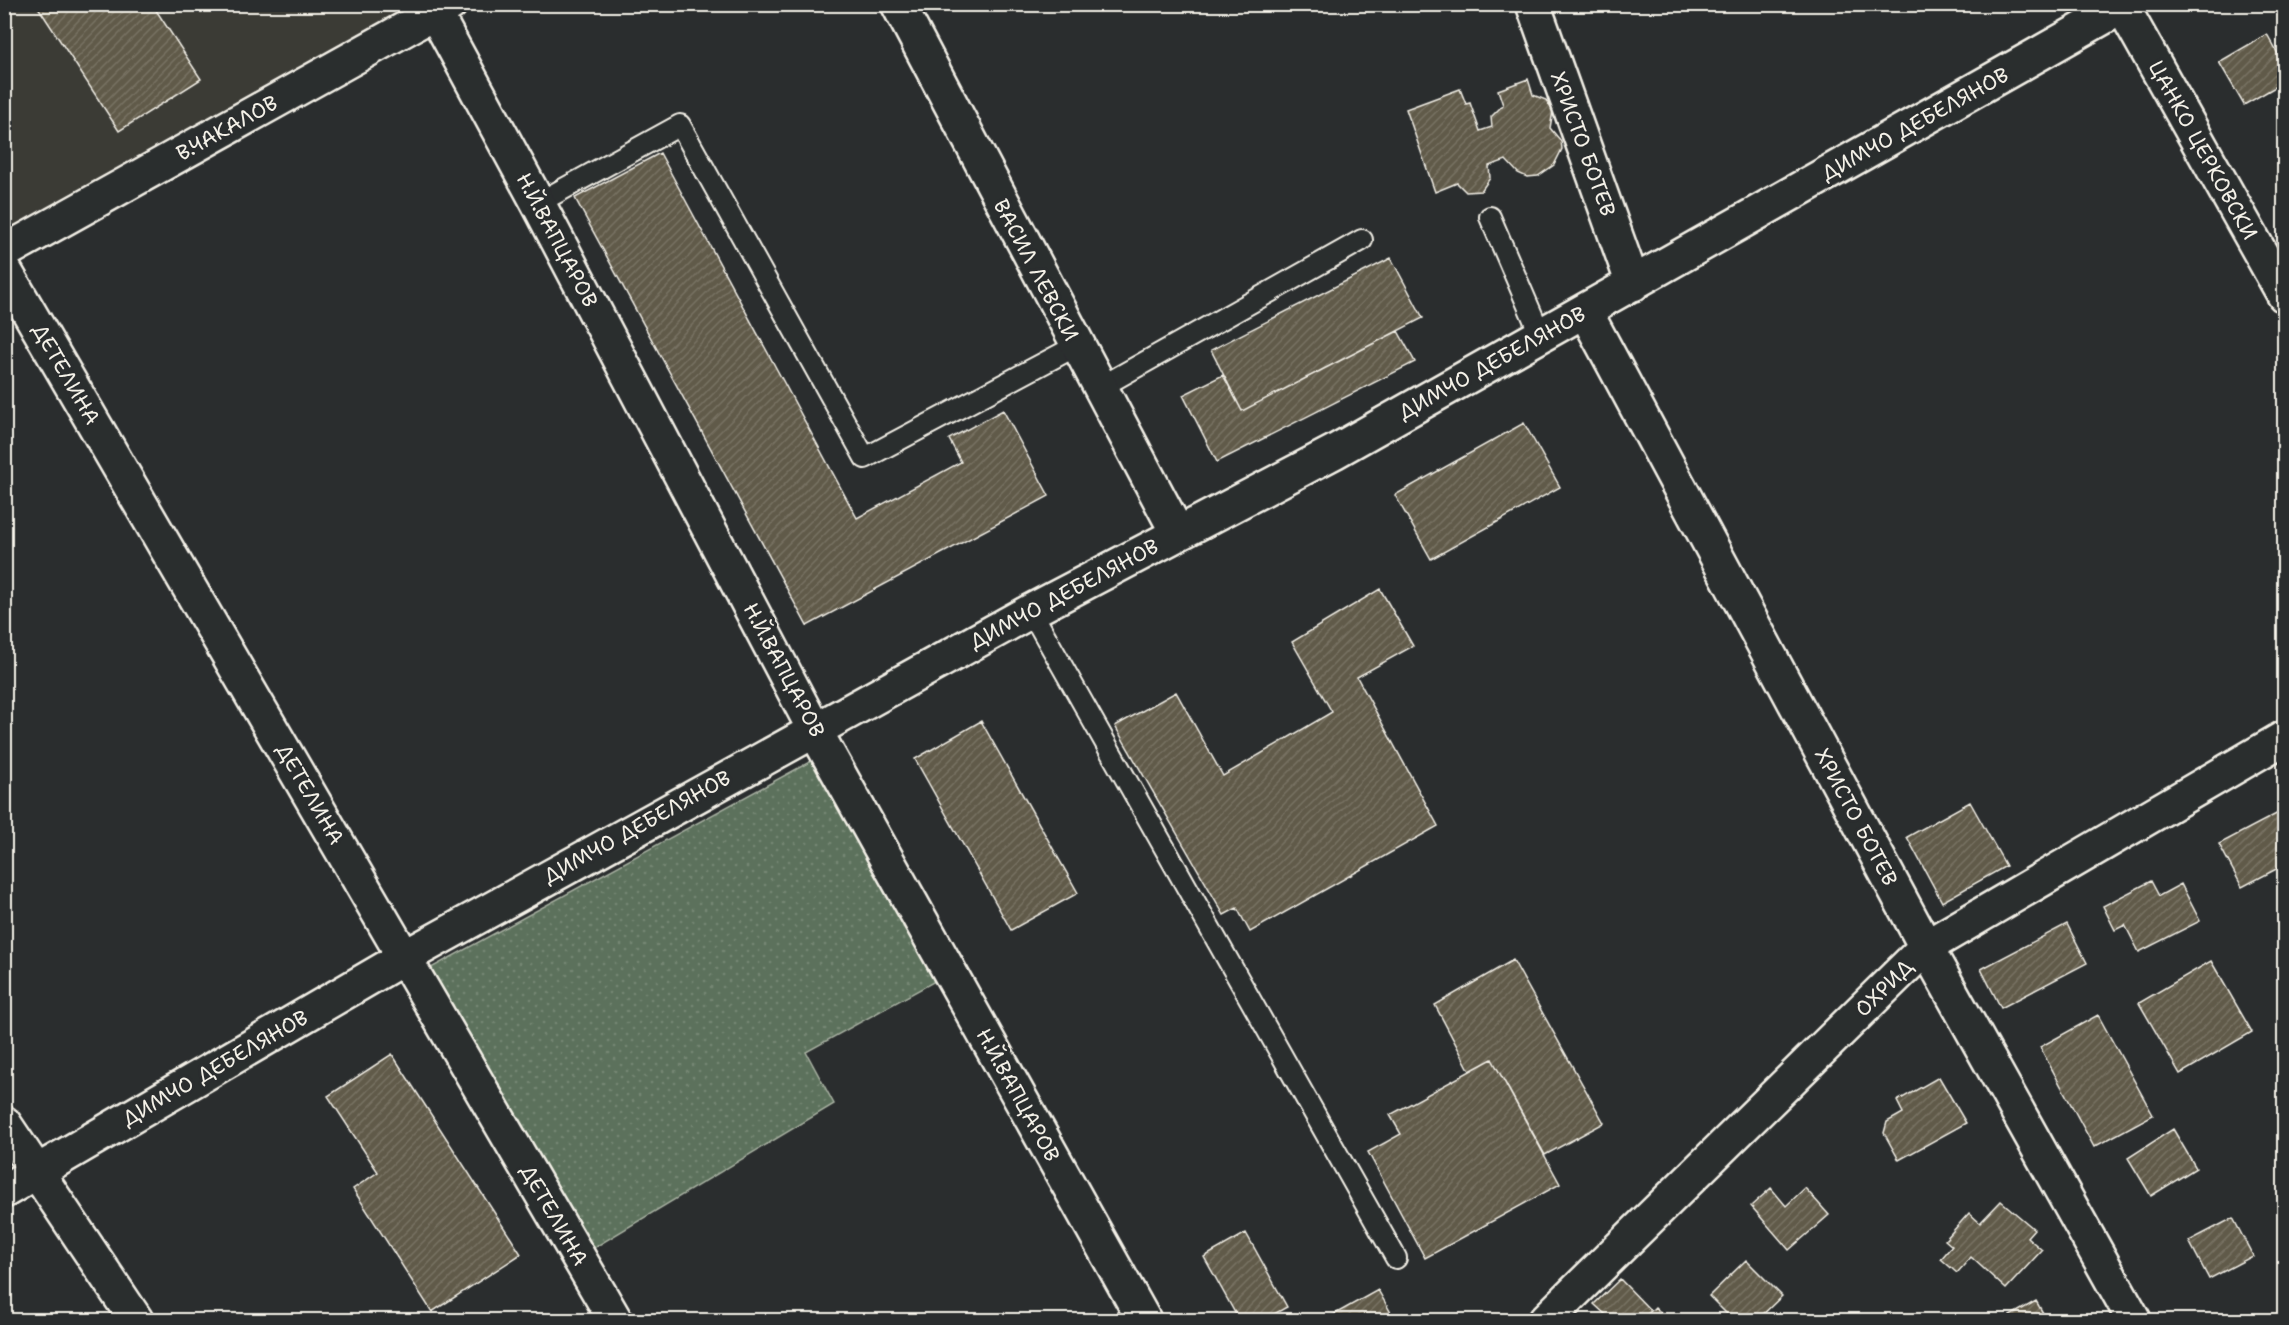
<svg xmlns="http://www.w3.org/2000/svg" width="2289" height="1325" font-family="'Shantell Sans',sans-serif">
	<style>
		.built { fill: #3a3a36 }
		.grass { fill: url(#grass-dots); stroke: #a8b1a2; stroke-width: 1.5 }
		.building { fill: url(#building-hatch); stroke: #f4f1e8; stroke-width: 1.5 }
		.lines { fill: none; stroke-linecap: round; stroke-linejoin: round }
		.lane-casing { stroke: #f4f1e8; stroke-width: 24 }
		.street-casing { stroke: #f4f1e8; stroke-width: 38 }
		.lane { stroke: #2a2d2e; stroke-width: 20 }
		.street { stroke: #2a2d2e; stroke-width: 33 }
		.labels { text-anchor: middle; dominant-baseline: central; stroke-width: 6; stroke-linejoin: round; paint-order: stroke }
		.street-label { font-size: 21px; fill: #f4f1e8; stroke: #2a2d2e }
	</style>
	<defs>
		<pattern id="grass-dots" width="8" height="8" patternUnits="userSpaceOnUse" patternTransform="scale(1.5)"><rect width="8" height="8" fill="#5c715c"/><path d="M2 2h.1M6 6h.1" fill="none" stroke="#748673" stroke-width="1.8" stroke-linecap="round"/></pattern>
		<pattern id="building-hatch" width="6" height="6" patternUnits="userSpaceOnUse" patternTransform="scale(1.5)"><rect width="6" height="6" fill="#615a4a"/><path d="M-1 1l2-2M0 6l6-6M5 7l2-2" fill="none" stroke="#787264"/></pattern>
	</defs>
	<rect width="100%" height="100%" fill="#2a2d2e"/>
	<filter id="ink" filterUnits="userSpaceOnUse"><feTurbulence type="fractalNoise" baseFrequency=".0167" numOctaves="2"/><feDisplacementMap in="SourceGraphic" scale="12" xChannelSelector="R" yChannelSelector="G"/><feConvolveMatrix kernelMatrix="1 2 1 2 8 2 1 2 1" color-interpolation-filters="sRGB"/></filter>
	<g filter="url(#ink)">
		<path class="built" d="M 400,4 L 405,13 L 5,234 L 5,5 Z"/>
		<path class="grass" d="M 815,759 L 937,980 L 806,1052 L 834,1104 L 592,1249 L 431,968 Z"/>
		<path class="building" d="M 36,4 L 152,4 L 201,79 L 119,131 Z
			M 2267,34 L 2284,65 L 2284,82 L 2244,105 L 2219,62 Z
			M 1528,79 L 1533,95 L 1546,100 L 1553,111 L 1550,128 L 1561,141 L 1562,149 L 1554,165 L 1538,176 L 1527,177 L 1518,173 L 1506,160 L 1489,166 L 1490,178 L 1481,191 L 1466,192 L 1457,183 L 1435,192 L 1406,109 L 1460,89 L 1466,104 L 1470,103 L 1480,131 L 1492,127 L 1491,117 L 1503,105 L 1498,90 Z
			M 660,153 L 857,518 L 961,462 L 949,439 L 1003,410 L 1049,496 L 807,626 L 575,198 Z
			M 2284,172 L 2284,186 L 2279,176 Z
			M 1391,258 L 1423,318 L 1242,411 L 1211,350 Z
			M 1398,331 L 1415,362 L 1217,462 L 1183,395 L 1223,375 L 1242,411 Z
			M 1524,423 L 1560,487 L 1431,559 L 1395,495 Z
			M 1380,589 L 1413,646 L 1357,677 L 1438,826 L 1250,932 L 1237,908 L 1224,915 L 1115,726 L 1176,692 L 1223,776 L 1332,712 L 1292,642 Z
			M 981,721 L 1078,893 L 1011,930 L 915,759 Z
			M 1970,802 L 2006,866 L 1942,902 L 1907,837 Z
			M 2284,810 L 2284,865 L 2242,887 L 2219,844 Z
			M 2151,881 L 2159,896 L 2181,884 L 2200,921 L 2139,952 L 2125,925 L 2115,930 L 2103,906 Z
			M 2067,924 L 2087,963 L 2001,1008 L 1981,969 Z
			M 1513,960 L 1604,1123 L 1545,1155 L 1492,1059 L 1470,1071 L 1435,1005 Z
			M 2211,961 L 2252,1032 L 2180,1074 L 2139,1003 Z
			M 2098,1015 L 2153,1115 L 2094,1147 L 2040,1047 Z
			M 392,1054 L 521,1254 L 432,1312 L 353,1189 L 378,1172 L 328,1096 Z
			M 1492,1059 L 1560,1184 L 1425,1258 L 1368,1152 L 1401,1134 L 1390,1115 Z
			M 1939,1077 L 1966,1123 L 1899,1160 L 1884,1133 L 1887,1122 L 1903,1113 L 1897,1101 Z
			M 2173,1129 L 2196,1168 L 2151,1196 L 2128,1158 Z
			M 1771,1188 L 1786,1206 L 1805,1188 L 1829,1215 L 1789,1250 L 1751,1206 Z
			M 2001,1201 L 2034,1229 L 2027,1237 L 2042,1250 L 2006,1289 L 1971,1257 L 1957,1273 L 1941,1259 L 1952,1246 L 1945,1240 L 1969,1213 L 1980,1223 Z
			M 2233,1218 L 2253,1256 L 2209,1279 L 2189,1241 Z
			M 1246,1233 L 1287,1307 L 1263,1320 L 1239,1320 L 1204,1257 Z
			M 1746,1260 L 1782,1296 L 1757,1320 L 1733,1320 L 1709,1296 Z
			M 1620,1279 L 1651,1311 L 1641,1320 L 1600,1320 L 1606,1315 L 1594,1304 Z
			M 1378,1290 L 1395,1320 L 1324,1320 Z
			M 2036,1301 L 2047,1320 L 2003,1320 Z
			M 1655,1307 L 1668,1320 L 1641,1320 L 1651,1311 Z"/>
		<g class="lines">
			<defs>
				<path id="lane" d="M 538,203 L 680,125 L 865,458 L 1076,346
					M 1490,217 L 1541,336
					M 1099,388 L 1362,240
					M 1031,611 L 1396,1258"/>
				<path id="street" d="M 898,4 L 1178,534
					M 1533,4 L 1633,284
					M 2121,4 L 2284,295
					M 435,13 L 538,203 L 814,729 L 1144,1320
					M 4,252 L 450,4
					M 4,269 L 615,1320
					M 1585,311 L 1926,947 L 2134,1320
					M 4,1123 L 136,1320
					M 4,1191 L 405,957 L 1031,611 L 1334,452 L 2127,4
					M 1546,1320 L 1926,947 L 2284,738"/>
			</defs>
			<use href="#lane" class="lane-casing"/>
			<use href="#street" class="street-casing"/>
			<use href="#lane" class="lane"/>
			<use href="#street" class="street"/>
		</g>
	</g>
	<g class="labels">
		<g class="street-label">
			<text transform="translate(1915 124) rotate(-29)">ДИМЧО ДЕБЕЛЯНОВ</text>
			<text transform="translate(227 128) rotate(-29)">В.ЧАКАЛОВ</text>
			<text transform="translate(1583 144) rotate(70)">ХРИСТО БОТЕВ</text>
			<text transform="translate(2203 150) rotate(61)">ЦАНКО ЦЕРКОВСКИ</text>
			<text transform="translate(557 240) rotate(62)">Н.Й.ВАПЦАРОВ</text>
			<text transform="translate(1036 270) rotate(62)">ВАСИЛ ЛЕВСКИ</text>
			<text transform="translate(1492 363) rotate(-29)">ДИМЧО ДЕБЕЛЯНОВ</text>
			<text transform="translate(66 374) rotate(60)">ДЕТЕЛИНА</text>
			<text transform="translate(1064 594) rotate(-28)">ДИМЧО ДЕБЕЛЯНОВ</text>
			<text transform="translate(784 670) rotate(62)">Н.Й.ВАПЦАРОВ</text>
			<text transform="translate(310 794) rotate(60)">ДЕТЕЛИНА</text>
			<text transform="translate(1856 817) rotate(62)">ХРИСТО БОТЕВ</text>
			<text transform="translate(637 827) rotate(-29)">ДИМЧО ДЕБЕЛЯНОВ</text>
			<text transform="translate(1884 988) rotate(-45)">ОХРИД</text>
			<text transform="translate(215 1068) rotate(-30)">ДИМЧО ДЕБЕЛЯНОВ</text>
			<text transform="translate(1018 1095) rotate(61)">Н.Й.ВАПЦАРОВ</text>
			<text transform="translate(554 1215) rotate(60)">ДЕТЕЛИНА</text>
		</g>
	</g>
	<rect width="2289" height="1325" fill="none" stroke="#2a2d2e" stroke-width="24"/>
	<rect x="12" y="12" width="2265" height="1301" fill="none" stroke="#f4f1e8" stroke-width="2" filter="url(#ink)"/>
</svg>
